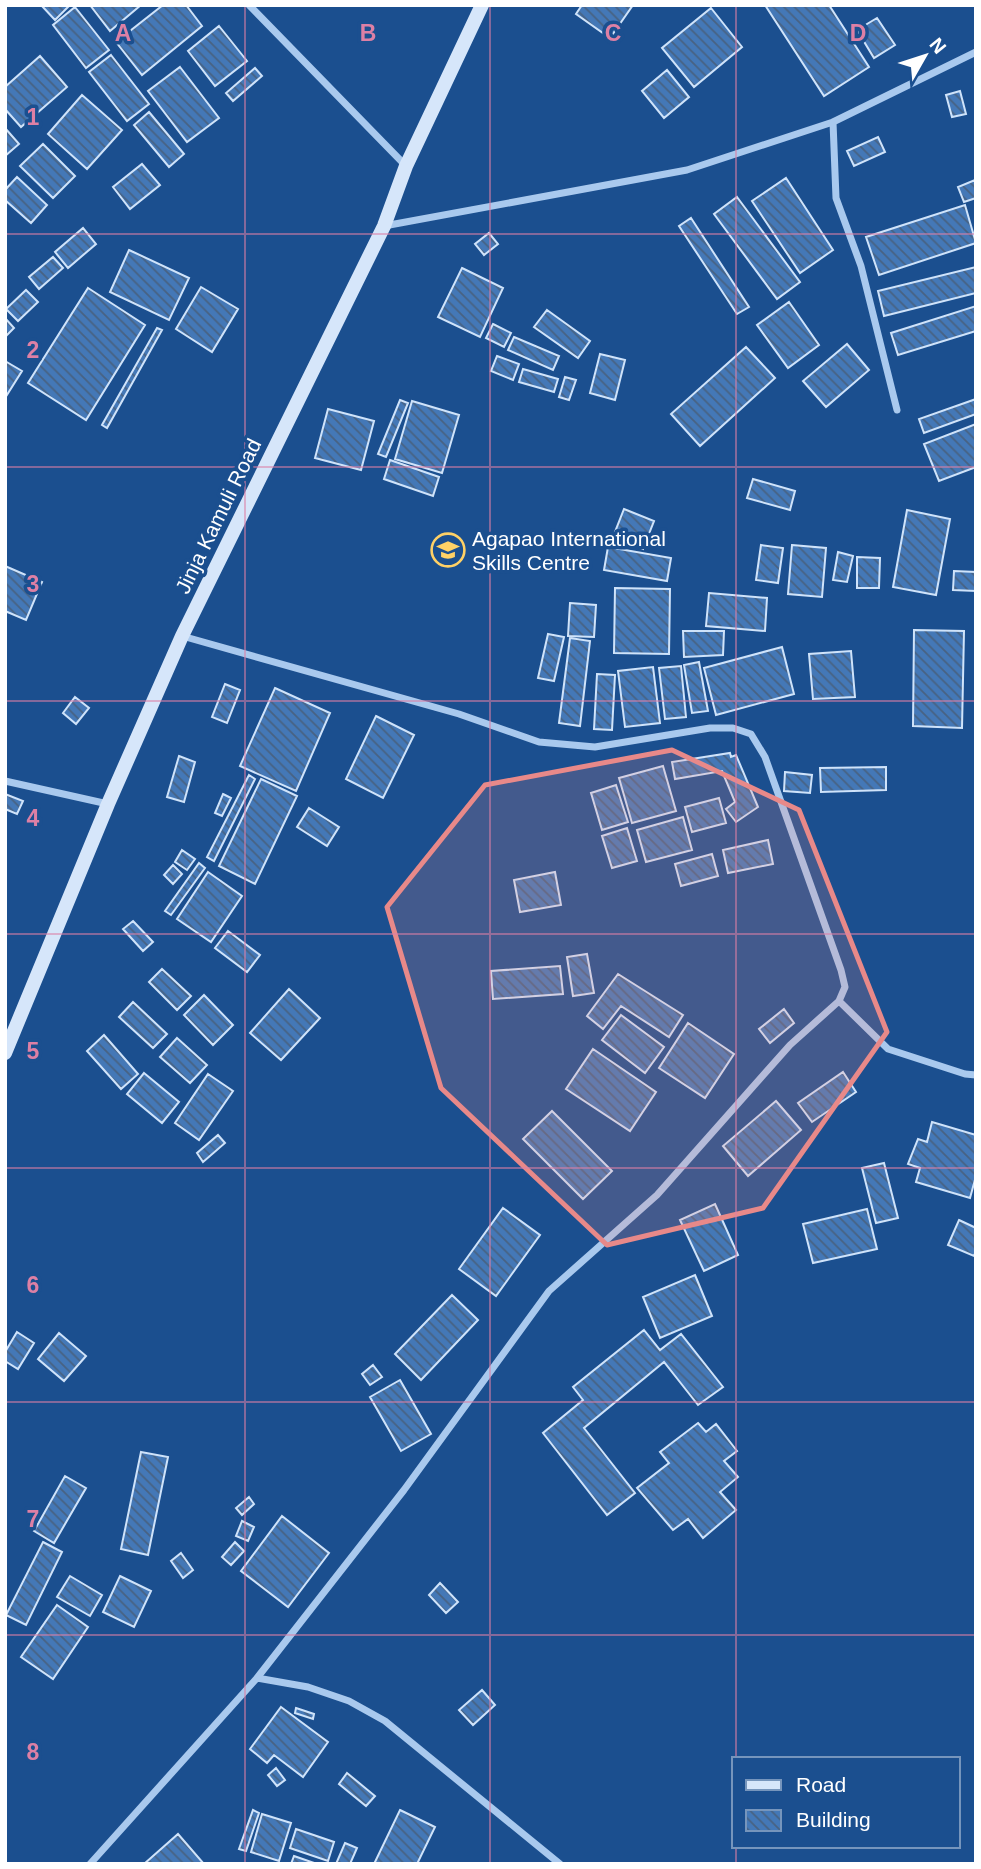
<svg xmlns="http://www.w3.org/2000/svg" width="981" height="1869" font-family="Arial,sans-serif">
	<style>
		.building { fill: url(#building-back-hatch); stroke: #cfe3fa; stroke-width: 2 }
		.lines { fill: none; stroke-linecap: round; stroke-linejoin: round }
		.street { stroke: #a9c9ee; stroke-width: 7 }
		.secondary { stroke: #d6e6fa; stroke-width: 14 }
		.marked { fill: #e88989; fill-opacity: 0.2; stroke: #e88989; stroke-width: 5; stroke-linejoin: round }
		.grid { fill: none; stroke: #dd80a5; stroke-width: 2; stroke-opacity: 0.55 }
		.labels { text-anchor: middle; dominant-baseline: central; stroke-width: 7; stroke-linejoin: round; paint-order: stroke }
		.street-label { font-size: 21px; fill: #fff; stroke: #1b4f8f }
		.poi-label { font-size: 21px; fill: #fff; stroke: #1b4f8f; text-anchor: start }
		.grid-label { font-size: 23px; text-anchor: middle; font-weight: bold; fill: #dd80a5; stroke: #1b4f8f; stroke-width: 7; stroke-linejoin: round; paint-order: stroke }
	</style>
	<defs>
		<pattern id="building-back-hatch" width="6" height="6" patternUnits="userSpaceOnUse" patternTransform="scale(1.75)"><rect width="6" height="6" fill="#4478b7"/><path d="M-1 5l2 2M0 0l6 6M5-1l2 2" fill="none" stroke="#486282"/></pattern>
	</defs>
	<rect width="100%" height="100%" fill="#1b4f8f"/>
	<path class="building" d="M 41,5 L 70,5 L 55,20 Z
		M 90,5 L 141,5 L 110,31 Z
		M 163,5 L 186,5 L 202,26 L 142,75 L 116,42 Z
		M 582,5 L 633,5 L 610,38 L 576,14 Z
		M 765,5 L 829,5 L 869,67 L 824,96 Z
		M 75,7 L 109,50 L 86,68 L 53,25 Z
		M 711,8 L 742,47 L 694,87 L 662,48 Z
		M 877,18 L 895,45 L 874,58 L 857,30 Z
		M 219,26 L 247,61 L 215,86 L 188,51 Z
		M 111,55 L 149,104 L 127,121 L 89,72 Z
		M 40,56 L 67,87 L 21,127 L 5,109 L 5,87 Z
		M 180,67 L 219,118 L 187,142 L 148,91 Z
		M 255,68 L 262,76 L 233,101 L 226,93 Z
		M 667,70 L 689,97 L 664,118 L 642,91 Z
		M 960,91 L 966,114 L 952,117 L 946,95 Z
		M 82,95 L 122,130 L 87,169 L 48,134 Z
		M 149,112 L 184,154 L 169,167 L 134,125 Z
		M 5,128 L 19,144 L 5,156 Z
		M 878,137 L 885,152 L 854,166 L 847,151 Z
		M 43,144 L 75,176 L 53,198 L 20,166 Z
		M 142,164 L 160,185 L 130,209 L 113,187 Z
		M 17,177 L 47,205 L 31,223 L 5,200 L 5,190 Z
		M 786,178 L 833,250 L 800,273 L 752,201 Z
		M 975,180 L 976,198 L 964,202 L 958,187 Z
		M 737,197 L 800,282 L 777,299 L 714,214 Z
		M 965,205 L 976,243 L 879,275 L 866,237 Z
		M 691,218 L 749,307 L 737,314 L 679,226 Z
		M 83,228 L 96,244 L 68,268 L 55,252 Z
		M 489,233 L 498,244 L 484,255 L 475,244 Z
		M 129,250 L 189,278 L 169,320 L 110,292 Z
		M 53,257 L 63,268 L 39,289 L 29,277 Z
		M 976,267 L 976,293 L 884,316 L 878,291 Z
		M 462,268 L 503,288 L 480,337 L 438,317 Z
		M 201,287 L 238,309 L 212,352 L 176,329 Z
		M 88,288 L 145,325 L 86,420 L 28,383 Z
		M 26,290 L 38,302 L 18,321 L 6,309 Z
		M 789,302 L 819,345 L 788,368 L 757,325 Z
		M 976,306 L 976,331 L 898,355 L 891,333 Z
		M 547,310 L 590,341 L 578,358 L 534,327 Z
		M 5,318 L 14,328 L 5,337 Z
		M 493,324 L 511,333 L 504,347 L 486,338 Z
		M 157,328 L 162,330 L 107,428 L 102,425 Z
		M 514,337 L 559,356 L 553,370 L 508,350 Z
		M 847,344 L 869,370 L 826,407 L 803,381 Z
		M 746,347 L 775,378 L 700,446 L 671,414 Z
		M 600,354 L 625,360 L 615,400 L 590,393 Z
		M 497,356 L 519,364 L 513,380 L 491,371 Z
		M 5,361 L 22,371 L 5,398 Z
		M 523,369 L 558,379 L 554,392 L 519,382 Z
		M 565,377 L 576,380 L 569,400 L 559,397 Z
		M 976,399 L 976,414 L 924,433 L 919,419 Z
		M 400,400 L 408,403 L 386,457 L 378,454 Z
		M 412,401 L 459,415 L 442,473 L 395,459 Z
		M 328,409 L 374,421 L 361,470 L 315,458 Z
		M 976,424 L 976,467 L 939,481 L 924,444 Z
		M 390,460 L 439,477 L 433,496 L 384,479 Z
		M 753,479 L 795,491 L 790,510 L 747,498 Z
		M 624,509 L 654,521 L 643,549 L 613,537 Z
		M 907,510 L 950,519 L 936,595 L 893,587 Z
		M 761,545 L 783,548 L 778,583 L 756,580 Z
		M 792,545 L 826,548 L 822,597 L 788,594 Z
		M 608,547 L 671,558 L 667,581 L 604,570 Z
		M 838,552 L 853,556 L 847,582 L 833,580 Z
		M 857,557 L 880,558 L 879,588 L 857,588 Z
		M 5,566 L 42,582 L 26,620 L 5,611 Z
		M 954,571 L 976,572 L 976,591 L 953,590 Z
		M 615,588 L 670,589 L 669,654 L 614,653 Z
		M 709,593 L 767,598 L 765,631 L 706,626 Z
		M 570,603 L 596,605 L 594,637 L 568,636 Z
		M 914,630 L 964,631 L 962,728 L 913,726 Z
		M 683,631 L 724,631 L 723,655 L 684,657 Z
		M 548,634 L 564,637 L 554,681 L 538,678 Z
		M 570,638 L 590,641 L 580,726 L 559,723 Z
		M 782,647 L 794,694 L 716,715 L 704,668 Z
		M 851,651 L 855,697 L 813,699 L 809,654 Z
		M 699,662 L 708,711 L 692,713 L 684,665 Z
		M 681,666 L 686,717 L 665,719 L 659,668 Z
		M 653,667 L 660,723 L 625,727 L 618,671 Z
		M 597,674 L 615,675 L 612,730 L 594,729 Z
		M 225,684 L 240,690 L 227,723 L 212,717 Z
		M 275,688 L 330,713 L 296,791 L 240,766 Z
		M 75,697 L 89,708 L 76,724 L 63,713 Z
		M 376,716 L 414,735 L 383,798 L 346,779 Z
		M 730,753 L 731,757 L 736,755 L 758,807 L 736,822 L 726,809 L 735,802 L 722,771 L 675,779 L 672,762 Z
		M 179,756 L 195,762 L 184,802 L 167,797 Z
		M 663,766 L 676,811 L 632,823 L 619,778 Z
		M 886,767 L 886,790 L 821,792 L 820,768 Z
		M 785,772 L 812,775 L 810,793 L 784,791 Z
		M 249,775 L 255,779 L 214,861 L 207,857 Z
		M 261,779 L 297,796 L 255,884 L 219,866 Z
		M 616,785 L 628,822 L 602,830 L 591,793 Z
		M 5,794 L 23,801 L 17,814 L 5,809 Z
		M 223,794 L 231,798 L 222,816 L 215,813 Z
		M 719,798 L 726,823 L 692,832 L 685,807 Z
		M 309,808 L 339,827 L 327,846 L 297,827 Z
		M 683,817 L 692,850 L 646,862 L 637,830 Z
		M 627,828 L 637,861 L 612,868 L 602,836 Z
		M 768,840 L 773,864 L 728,873 L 723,850 Z
		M 182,850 L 195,859 L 187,870 L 175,862 Z
		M 712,854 L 718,876 L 681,886 L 675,864 Z
		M 199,863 L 205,868 L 171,915 L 165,911 Z
		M 173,865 L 182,874 L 173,884 L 164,875 Z
		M 208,872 L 242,896 L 211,942 L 177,919 Z
		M 555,872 L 561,905 L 520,912 L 514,880 Z
		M 133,921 L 153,942 L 143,951 L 123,929 Z
		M 228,931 L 260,955 L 247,972 L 215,948 Z
		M 587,954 L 594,993 L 573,996 L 567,957 Z
		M 560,966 L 563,994 L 493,999 L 491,971 Z
		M 162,969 L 191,996 L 177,1010 L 149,982 Z
		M 618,974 L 683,1015 L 669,1037 L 621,1006 L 603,1029 L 587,1016 Z
		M 289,989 L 320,1018 L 281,1060 L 250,1033 Z
		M 204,995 L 233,1025 L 213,1045 L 184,1015 Z
		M 133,1002 L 167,1034 L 153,1048 L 119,1017 Z
		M 784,1009 L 794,1023 L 770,1043 L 759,1029 Z
		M 621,1015 L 664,1047 L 645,1073 L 602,1040 Z
		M 688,1023 L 734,1054 L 705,1098 L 659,1068 Z
		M 104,1035 L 138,1074 L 121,1089 L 87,1051 Z
		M 177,1038 L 207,1065 L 190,1083 L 160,1057 Z
		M 593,1049 L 656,1092 L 630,1131 L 566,1089 Z
		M 843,1072 L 856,1092 L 812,1122 L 798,1103 Z
		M 144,1073 L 179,1102 L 162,1123 L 127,1094 Z
		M 208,1074 L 233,1091 L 199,1140 L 175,1123 Z
		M 776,1101 L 801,1130 L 748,1176 L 723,1146 Z
		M 552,1111 L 612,1171 L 583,1199 L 523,1139 Z
		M 932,1122 L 976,1135 L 976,1176 L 970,1198 L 916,1182 L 920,1168 L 908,1164 L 918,1139 L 927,1142 Z
		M 218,1135 L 225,1143 L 203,1162 L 197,1153 Z
		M 884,1163 L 898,1218 L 876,1223 L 862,1168 Z
		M 715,1204 L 738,1255 L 704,1271 L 680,1220 Z
		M 503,1208 L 540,1235 L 496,1296 L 459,1269 Z
		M 867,1209 L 877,1249 L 813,1263 L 803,1224 Z
		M 959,1220 L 976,1228 L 976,1251 L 974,1256 L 948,1245 Z
		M 695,1275 L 712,1316 L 660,1338 L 643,1297 Z
		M 452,1295 L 478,1320 L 421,1380 L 395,1354 Z
		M 644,1330 L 660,1350 L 681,1334 L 723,1387 L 698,1405 L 664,1362 L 584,1428 L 635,1493 L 607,1515 L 543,1433 L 583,1400 L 573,1387 Z
		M 17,1332 L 34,1343 L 18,1369 L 5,1361 L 5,1352 Z
		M 59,1333 L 86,1356 L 64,1381 L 38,1359 Z
		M 373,1365 L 382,1377 L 370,1385 L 362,1374 Z
		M 400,1380 L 431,1434 L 401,1451 L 370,1397 Z
		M 698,1423 L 706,1432 L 716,1424 L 737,1451 L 724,1461 L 738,1477 L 720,1492 L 736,1510 L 703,1538 L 688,1519 L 673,1530 L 637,1488 L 669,1463 L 660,1452 Z
		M 141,1452 L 168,1457 L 148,1555 L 121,1549 Z
		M 65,1476 L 86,1488 L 54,1543 L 34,1531 Z
		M 249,1497 L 254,1504 L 242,1515 L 236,1508 Z
		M 282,1516 L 329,1553 L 288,1607 L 241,1571 Z
		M 242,1521 L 254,1527 L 248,1541 L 236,1536 Z
		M 43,1542 L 62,1552 L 26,1625 L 6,1615 Z
		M 235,1542 L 244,1551 L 231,1565 L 222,1557 Z
		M 181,1553 L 193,1570 L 183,1578 L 171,1561 Z
		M 70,1576 L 102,1595 L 90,1616 L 57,1597 Z
		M 120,1576 L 151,1591 L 134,1627 L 103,1612 Z
		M 440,1583 L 458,1602 L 446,1613 L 429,1595 Z
		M 57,1605 L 88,1627 L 53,1679 L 21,1657 Z
		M 482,1690 L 495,1705 L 473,1725 L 459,1710 Z
		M 281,1707 L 328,1742 L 303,1777 L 274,1755 L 267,1763 L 250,1749 Z
		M 296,1708 L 314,1714 L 313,1719 L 295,1713 Z
		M 276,1768 L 285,1780 L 277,1786 L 268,1775 Z
		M 347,1773 L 375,1796 L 366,1806 L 339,1784 Z
		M 253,1810 L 259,1813 L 246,1851 L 239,1849 Z
		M 400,1810 L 435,1827 L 417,1864 L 374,1864 Z
		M 262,1814 L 291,1823 L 279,1861 L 251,1852 Z
		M 296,1829 L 334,1842 L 328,1861 L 290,1848 Z
		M 178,1834 L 204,1864 L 144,1864 Z
		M 345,1843 L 357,1848 L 350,1864 L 336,1864 Z
		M 294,1856 L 317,1864 L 291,1864 Z"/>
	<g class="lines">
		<path class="street" d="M 249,5 L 406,166
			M 833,122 L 836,198 L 861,266 L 897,410
			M 384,226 L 687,170 L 833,122 L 976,52
			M 182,636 L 459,714 L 539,742 L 595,747 L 710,728 L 733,728 L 751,734 L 765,757 L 841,970 L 845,987 L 839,1001 L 790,1045 L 657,1195 L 549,1291 L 404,1490 L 257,1678
			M 5,781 L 108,804
			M 839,1001 L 888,1049 L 965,1074 L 976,1075
			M 90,1864 L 257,1678 L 308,1687 L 349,1701 L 385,1721 L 560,1864"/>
		<path class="secondary" d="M 5,1053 L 108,804 L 182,636 L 384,226 L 406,166 L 482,5"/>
	</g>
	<path class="marked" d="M 672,750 L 799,810 L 887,1032 L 763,1208 L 607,1245 L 441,1088 L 387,907 L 485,785 Z"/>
	<path class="grid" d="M 245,5 L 245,1864M 490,5 L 490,1864M 736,5 L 736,1759M 5,234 L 976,234M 5,467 L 976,467M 5,701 L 976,701M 5,934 L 976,934M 5,1168 L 976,1168M 5,1402 L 976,1402M 5,1635 L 976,1635M 736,1846 L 736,1864"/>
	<defs>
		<symbol id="school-ring" viewBox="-11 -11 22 22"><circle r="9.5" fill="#1b4f8f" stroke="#ffd166" stroke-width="1.5"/><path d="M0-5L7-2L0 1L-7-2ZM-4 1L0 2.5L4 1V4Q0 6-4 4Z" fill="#ffd166"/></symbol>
	</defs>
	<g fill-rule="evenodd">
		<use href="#school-ring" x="429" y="531" width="38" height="38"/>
	</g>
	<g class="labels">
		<g class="street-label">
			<text transform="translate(218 516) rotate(-64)">Jinja Kamuli Road</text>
		</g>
		<g class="poi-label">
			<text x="472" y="538">Agapao International<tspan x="472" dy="24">Skills Centre</tspan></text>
		</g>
	</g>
	<g class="grid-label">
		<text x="123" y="41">A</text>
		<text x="368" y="41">B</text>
		<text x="613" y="41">C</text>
		<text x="858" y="41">D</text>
		<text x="33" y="125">1</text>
		<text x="33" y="358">2</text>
		<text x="33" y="592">3</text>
		<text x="33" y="826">4</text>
		<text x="33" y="1059">5</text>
		<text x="33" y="1293">6</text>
		<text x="33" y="1527">7</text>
		<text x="33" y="1760">8</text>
	</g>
	<rect width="981" height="1869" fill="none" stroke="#ffffff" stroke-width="14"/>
	<rect x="732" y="1757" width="228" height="91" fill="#1b4f8f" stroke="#7695bc" stroke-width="2"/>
	<rect x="746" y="1780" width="35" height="10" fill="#d6e6fa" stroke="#7695bc" stroke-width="2"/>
	<text x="796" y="1792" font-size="21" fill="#ffffff">Road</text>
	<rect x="746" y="1810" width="35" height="21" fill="url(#building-back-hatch)" stroke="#7695bc" stroke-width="2"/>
	<text x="796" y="1827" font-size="21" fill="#ffffff">Building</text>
	<g transform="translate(925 56) rotate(51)" stroke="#1b4f8f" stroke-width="5" paint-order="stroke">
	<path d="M0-5L12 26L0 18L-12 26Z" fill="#ffffff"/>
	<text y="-10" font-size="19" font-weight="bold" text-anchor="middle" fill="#ffffff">N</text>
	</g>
</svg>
